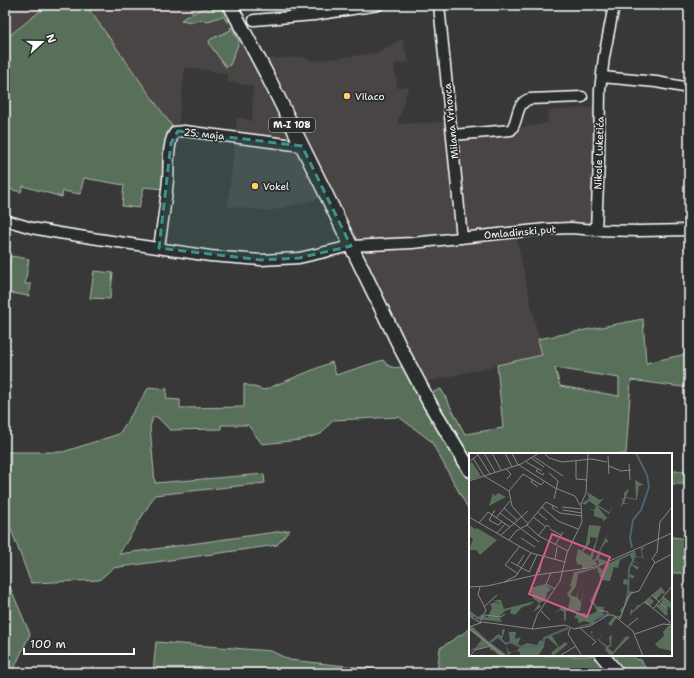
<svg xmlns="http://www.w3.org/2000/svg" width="694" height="678" font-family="'Shantell Sans',sans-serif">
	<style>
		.built { fill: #4a4544 }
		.green { fill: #596f5a; stroke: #acb7ac; fill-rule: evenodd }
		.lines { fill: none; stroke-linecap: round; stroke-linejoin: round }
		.minor-casing { stroke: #fff; stroke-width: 13 }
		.major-casing { stroke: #fff; stroke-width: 16 }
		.minor { stroke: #2a2d2e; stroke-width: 10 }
		.major { stroke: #2a2d2e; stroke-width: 13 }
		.marked { fill: #3f918b; fill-opacity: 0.2; stroke: #3f918b; stroke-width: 3; stroke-dasharray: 8 5; stroke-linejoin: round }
		.poi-dot { fill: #ffd166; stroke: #2a2d2e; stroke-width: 1.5 }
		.labels { text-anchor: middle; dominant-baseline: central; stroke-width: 3.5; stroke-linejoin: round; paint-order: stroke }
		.shield { fill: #2a2d2e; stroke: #bfc0c0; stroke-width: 1 }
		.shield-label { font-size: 9px; font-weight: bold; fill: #fff }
		.poi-label { font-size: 10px; fill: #fff; stroke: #2a2d2e; text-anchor: start }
		.street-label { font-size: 10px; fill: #fff; stroke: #2a2d2e }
		.inset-river { fill: none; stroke: #4c6470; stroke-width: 2 }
		.inset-road { fill: none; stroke: #888; stroke-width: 1 }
		.view { fill: #d45d8c; fill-opacity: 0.15; stroke: #d45d8c; stroke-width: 2 }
		.inset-edge { fill: none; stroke: #fff; stroke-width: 2 }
	</style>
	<rect width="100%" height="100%" fill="#393838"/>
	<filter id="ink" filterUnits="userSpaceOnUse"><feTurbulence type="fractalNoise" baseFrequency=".025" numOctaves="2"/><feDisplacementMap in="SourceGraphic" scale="8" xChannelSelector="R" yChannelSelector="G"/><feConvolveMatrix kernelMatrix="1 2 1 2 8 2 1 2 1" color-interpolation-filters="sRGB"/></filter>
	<g filter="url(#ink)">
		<path class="built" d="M 5,5 L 48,5 L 5,39 Z
			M 86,5 L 223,5 L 322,198 L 269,211 L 228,206 L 237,117 L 252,121 L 253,86 L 228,82 L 228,74 L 185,67 L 178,128 L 172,126 Z
			M 402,39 L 409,62 L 394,64 L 397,88 L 409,86 L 397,124 L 448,122 L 458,222 L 455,230 L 451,235 L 366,242 L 356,238 L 264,59 L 302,57 L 314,61 L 377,53 Z
			M 595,107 L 593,223 L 586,224 L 575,223 L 468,232 L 457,139 L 512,134 L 516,132 L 518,128 L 548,123 L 548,111 Z
			M 516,236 L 542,355 L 424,382 L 364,259 L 365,253 L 371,251 Z"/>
		<path class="green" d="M 48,5 L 86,5 L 172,126 L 164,189 L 144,187 L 139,208 L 122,206 L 124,185 L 84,178 L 80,194 L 63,191 L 62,197 L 23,186 L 21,192 L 5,188 L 5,39 Z
			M 211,5 L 219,5 L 229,21 L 227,22 L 223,16 L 208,21 L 197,20 L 192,22 L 181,20 L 187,16 Z
			M 232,27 L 239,42 L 230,65 L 226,67 L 210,45 L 209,41 L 211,39 L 231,30 L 230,28 Z
			M 11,256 L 29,259 L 25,284 L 31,284 L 29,296 L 5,292 L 5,282 Z
			M 94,271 L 113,273 L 110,299 L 90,298 Z
			M 643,319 L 646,363 L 686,354 L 686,373 L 689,372 L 689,388 L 631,380 L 626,454 L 470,454 L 470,462 L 429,394 L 441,389 L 465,434 L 503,428 L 497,365 L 542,355 L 538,339 ZM 555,368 L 619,378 L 619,396 L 560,386 Z
			M 383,360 C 389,368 394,369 404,366 L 435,423 L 470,478 L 470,512 L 431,441 L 399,417 L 333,420 L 321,434 L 300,440 L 262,444 L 248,425 L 221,425 L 221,429 L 170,430 L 157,417 L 153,417 L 150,427 L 155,483 L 264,474 L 265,483 L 155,495 L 119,554 L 290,530 L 277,545 L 113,568 L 99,580 L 31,583 L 5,513 L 5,452 L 63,452 L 119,434 L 149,387 L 167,389 L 166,399 L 180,400 L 180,408 L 244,407 L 244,384 L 264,390 L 332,362 L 336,375 Z
			M 671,471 L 689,471 L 689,484 L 671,484 Z
			M 671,537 L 689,539 L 689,573 L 671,573 Z
			M 5,575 L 30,634 L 12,673 L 5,673 Z
			M 470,629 L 470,655 L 585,656 L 596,655 L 612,673 L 437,673 L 440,648 Z
			M 156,642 L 271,651 L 290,660 L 383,670 L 423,673 L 153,673 Z
			M 608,655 L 634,655 L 635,659 L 641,660 L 648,673 L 624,673 Z"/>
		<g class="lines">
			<defs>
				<path id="minor" d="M 439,5 L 462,238
					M 254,20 L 314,15 L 378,5
					M 602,77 L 656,82 L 689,88
					M 452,135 L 511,130 C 519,120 515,104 529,99 L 582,97
					M 5,220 L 32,228 L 59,233 L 210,256 L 261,260 L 299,258 L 351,246 L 412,243 L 546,229 L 571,228 L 596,230 L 639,231 L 689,230
					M 596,230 L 599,161 L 600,90 L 604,57 L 614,5
					M 159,248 C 162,225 166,203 168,180 C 169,167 167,142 175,132 L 184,131 L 302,146"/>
				<path id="major" d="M 230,5 L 266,73 L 323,188 L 401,349 L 430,404 L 470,470
					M 602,655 L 617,673"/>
			</defs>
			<use href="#minor" class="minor-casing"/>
			<use href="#major" class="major-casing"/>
			<use href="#minor" class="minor"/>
			<use href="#major" class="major"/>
		</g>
	</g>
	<path class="marked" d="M 178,131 L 302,146 L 351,246 L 299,258 L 261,260 L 159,248 L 171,143 Z"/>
	<g class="poi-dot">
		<circle cx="347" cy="96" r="4"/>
		<circle cx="255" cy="186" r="4"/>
	</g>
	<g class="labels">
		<rect class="shield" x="269" y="118" width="46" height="14" rx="3"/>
		<g class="shield-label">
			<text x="292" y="125">M-I 108</text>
		</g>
		<g class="poi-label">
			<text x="355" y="96">Vilaco</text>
			<text x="263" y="186">Vokel</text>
		</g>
		<g class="street-label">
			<text transform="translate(451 121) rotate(-96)">Milana Vrhovca</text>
			<text transform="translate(204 134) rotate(6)">25. маја</text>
			<text transform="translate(599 153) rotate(-88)">Nikole Luketića</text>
			<text transform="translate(520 232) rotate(-5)">Omladinski put</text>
		</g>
	</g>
	<g transform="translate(469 453)">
		<rect width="203" height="203" fill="#393838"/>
		<path d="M 3,9 L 12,23 L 1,27 L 0,11 ZM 166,27 L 175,32 L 170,33 L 168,47 L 157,45 L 155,50 L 160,51 L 154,51 L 151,55 L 154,47 L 152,46 L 155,45 L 155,40 L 158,37 L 154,36 L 160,37 L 157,44 L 167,46 ZM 118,39 L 131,47 L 135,45 L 129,52 L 140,59 L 144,51 L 140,61 L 128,53 L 138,65 L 134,69 L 134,66 L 125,63 L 125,58 L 120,56 L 125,57 L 127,53 L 120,48 L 116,52 L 113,50 L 120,46 ZM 24,40 L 26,43 L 29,40 L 37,44 L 20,53 ZM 0,72 L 7,76 L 8,75 L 28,87 L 11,102 L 7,97 L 0,97 L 4,86 L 0,83 ZM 120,72 L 132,73 L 123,107 L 126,106 L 139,80 L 137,85 L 140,90 L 137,89 L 132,96 L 130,106 L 138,108 L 130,113 L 129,107 L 126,108 L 129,112 L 113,116 L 113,112 L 108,111 L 107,106 L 109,96 L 113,98 L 117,91 ZM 121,84 L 128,85 L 121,103 L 114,99 L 121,90 ZM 177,94 L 173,97 L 174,105 L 177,106 L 167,104 L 164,108 L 172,112 L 164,109 L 163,111 L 170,114 L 168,117 L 163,112 L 161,116 L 160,121 L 166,123 L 163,126 L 160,122 L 160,138 L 166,139 L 162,141 L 151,166 L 148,164 L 142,173 L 139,171 L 145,163 L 138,162 L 127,167 L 125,171 L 105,175 L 122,170 L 115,168 L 110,170 L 108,165 L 105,165 L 108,160 L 116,160 L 119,163 L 128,158 L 125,152 L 121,149 L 132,126 L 128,115 L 109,121 L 107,133 L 101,142 L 107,144 L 110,135 L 108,144 L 112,149 L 115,134 L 111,158 L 97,158 L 97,167 L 95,168 L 95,159 L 91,157 L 85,161 L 94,153 L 99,156 L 101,146 L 98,141 L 103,134 L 101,133 L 105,119 L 130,114 L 134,117 L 136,112 L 166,98 L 167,103 L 173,105 L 172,96 L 170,96 ZM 161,102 L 163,107 L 159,127 L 155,126 L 154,131 L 159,132 L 159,135 L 155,153 L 151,157 L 153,161 L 150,163 L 134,162 L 135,154 L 127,153 L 125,149 L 133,127 L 141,128 L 145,114 L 149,115 L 151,107 ZM 76,131 L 82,136 L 78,140 L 76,148 L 70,150 L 72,154 L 64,159 L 70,150 L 64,145 L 61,135 ZM 192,134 L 196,139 L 195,141 L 193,140 L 187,147 L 183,143 L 181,145 L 185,148 L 181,153 L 175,150 L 162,161 L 163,164 L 161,161 L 162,156 L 164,158 L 169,152 L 164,151 L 171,152 ZM 194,143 L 203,150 L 201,158 L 201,154 L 197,155 L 199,161 L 197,163 L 186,152 L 192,151 ZM 25,147 L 32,147 L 35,156 L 66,148 L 61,152 L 53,154 L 46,162 L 41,160 L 42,156 L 36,158 L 30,164 L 33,169 L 7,166 L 6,163 L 4,165 L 0,162 L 0,153 L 0,157 L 9,164 L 14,161 L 18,165 L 23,155 L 21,151 L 26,149 L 32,152 ZM 203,172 L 203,198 L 190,195 L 186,191 L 195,183 L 194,179 L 199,173 ZM 3,173 L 20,189 L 29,181 L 33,183 L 33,176 L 36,177 L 33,186 L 37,190 L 41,188 L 39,175 L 40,179 L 47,179 L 46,186 L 52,184 L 49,191 L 52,193 L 58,190 L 68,192 L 71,187 L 75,189 L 75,184 L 83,183 L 90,194 L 96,189 L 99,191 L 84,203 L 82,200 L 89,194 L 79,185 L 76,186 L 75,194 L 69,203 L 51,203 L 51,199 L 45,198 L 40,201 L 42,203 L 30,203 L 24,197 L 22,198 L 20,193 L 0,198 L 5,195 L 3,190 L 5,195 L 16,192 L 7,194 L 13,186 L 0,175 ZM 29,184 L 37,191 L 41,190 L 51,194 L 48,198 L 40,199 L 37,192 L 39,203 L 22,190 ZM 122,178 L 124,179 L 122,181 L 129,187 L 134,181 L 130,187 L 138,193 L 141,192 L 140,184 L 143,182 L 142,193 L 139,195 L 144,199 L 157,183 L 161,184 L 142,203 L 136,197 L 137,194 L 119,179 L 122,181 Z" fill="#596f5a" fill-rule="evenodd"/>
		<path class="inset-river" d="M 163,95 L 161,85 L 164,67 L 172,57 L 180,34 L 178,22 L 167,0M 159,143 L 160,115 L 166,103 L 164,98M 125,169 L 126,166 L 138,161M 20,190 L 29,184 L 37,191 L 41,189 L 52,194 L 69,193 L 74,191 L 75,185 L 99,175"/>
		<path class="inset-road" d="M 15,0 L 26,19M 23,0 L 32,17M 36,0 L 43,14M 43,0 L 49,12M 75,0 L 80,5 L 93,9 L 123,6 L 138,9M 9,2 L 21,21M 139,3 L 140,21M 65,4 L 94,23M 4,5 L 15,23 L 40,38 L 43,53 L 59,71M 62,5 L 75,14M 107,8 L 107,26 L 118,27M 0,9 L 11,0M 57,9 L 73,18M 160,11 L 161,27M 50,12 L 86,35 L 106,43 L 111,52M 140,13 L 152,18 L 162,17M 37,16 L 42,21 L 38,26M 69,16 L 67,18 L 74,22 L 75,20M 80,20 L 89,28 L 85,46M 64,26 L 62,29 L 69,34M 0,28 L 52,11 L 70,0M 40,38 L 54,21 L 72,32 L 76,28M 84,52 L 83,55 L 91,60 L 113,63M 73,54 L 89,68 L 109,76M 93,54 L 112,56M 35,55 L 49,68M 26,57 L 20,67 L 29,72 L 33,69M 94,57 L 113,60M 68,59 L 78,67M 31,60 L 70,89M 0,64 L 62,100 L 96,109M 64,64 L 77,74M 27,65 L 41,48M 10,70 L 19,59 L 41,74M 58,72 L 70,83 L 99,98M 81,76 L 92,82M 28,80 L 36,71M 32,82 L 59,58M 69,83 L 78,72 L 81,74M 52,85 L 66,94M 40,87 L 47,78 L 58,72 L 77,49 L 89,55M 86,92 L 94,79M 86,107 L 88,94M 42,109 L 60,119 L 68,102M 186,110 L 203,101M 48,113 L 55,102M 70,120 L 74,103M 82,120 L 77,131 L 86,136M 49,121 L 36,112 L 51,93M 35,129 L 47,123 L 62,100M 0,134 L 18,133 L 67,122 L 127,114 L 203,80M 11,134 L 9,141 L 17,157 L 11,169M 183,142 L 199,157M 176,149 L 201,169 L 199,172M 16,153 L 28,142M 184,156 L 203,133M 130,157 L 139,159 L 139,162M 72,158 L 81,167M 16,162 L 32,164 L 36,161M 0,163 L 12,170M 151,166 L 158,146 L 163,140 L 170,138 L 186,109 L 183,106 L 188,99 L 191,69 L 203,54M 159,173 L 169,165M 0,174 L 14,169 L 64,176 L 96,172 L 105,176 L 121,173 L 139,162 L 144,162 L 164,178 L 174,203M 0,175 L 36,203M 101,175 L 99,181 L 113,203M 111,175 L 127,189 L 123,192M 0,176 L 34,203M 63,176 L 68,162 L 91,128 L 98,100 L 113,69 L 112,51 L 117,40 L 119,0M 166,181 L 194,171 L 203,172M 92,202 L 107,193M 1,203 L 6,197 L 22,193"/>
		<path class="view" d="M 83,81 L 141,104 L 118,164 L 60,141 Z"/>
		<rect width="203" height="203" class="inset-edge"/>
	</g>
	<rect width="694" height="678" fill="none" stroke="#2a2d2e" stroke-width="20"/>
	<rect x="10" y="10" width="674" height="658" fill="none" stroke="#fff" stroke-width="1.5" filter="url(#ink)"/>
	<g transform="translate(42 42) rotate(69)" stroke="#2a2d2e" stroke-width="3" paint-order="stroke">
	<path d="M0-3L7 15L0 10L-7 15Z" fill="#ffffff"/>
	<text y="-6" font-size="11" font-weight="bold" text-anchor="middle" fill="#ffffff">N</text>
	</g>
	<path d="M24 648v6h110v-6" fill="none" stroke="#ffffff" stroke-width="2"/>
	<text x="30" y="648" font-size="12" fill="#ffffff" stroke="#2a2d2e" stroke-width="3" paint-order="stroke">100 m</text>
</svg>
